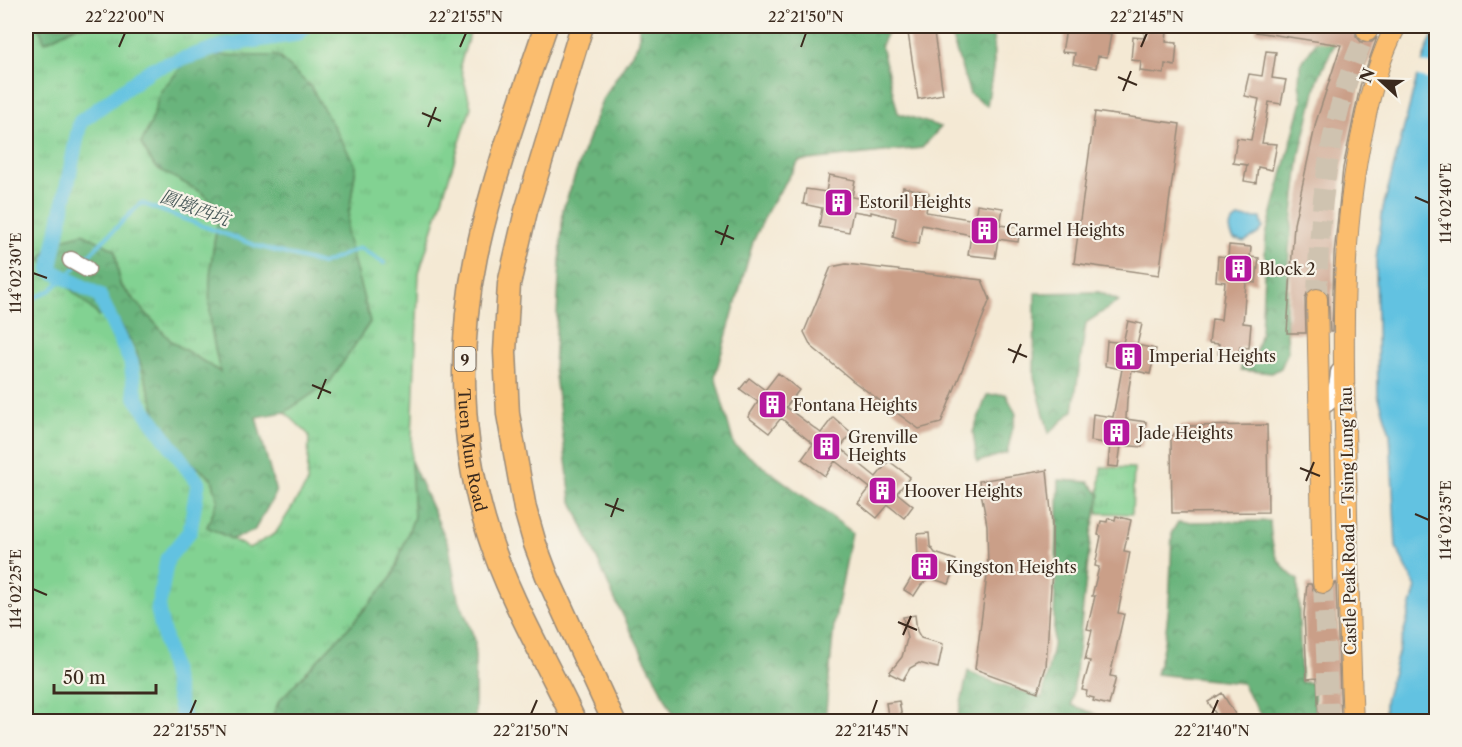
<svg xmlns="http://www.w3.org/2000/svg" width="1462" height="747" font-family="'Libre Caslon Text','Noto Serif TC',serif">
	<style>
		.grass { fill: url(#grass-tufts); stroke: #5e7e58; stroke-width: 1.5; fill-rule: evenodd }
		.forest { fill: url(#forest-crowns); stroke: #526f4d; stroke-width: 1.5 }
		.water { fill: #62c2e1; stroke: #4e7680; stroke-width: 1.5 }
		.pier { fill: #f4e9d4 }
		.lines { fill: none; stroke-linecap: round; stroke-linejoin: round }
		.stream { stroke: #62c2e1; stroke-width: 4 }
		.canal { stroke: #62c2e1; stroke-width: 15 }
		.building { fill: #ca9f88 }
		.major-tunnel { stroke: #cfc3b0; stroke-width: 20; stroke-dasharray: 20 10; stroke-linecap: butt }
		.minor-casing { stroke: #988a79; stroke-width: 19 }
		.major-casing { stroke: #988a79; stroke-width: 22 }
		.highway-casing { stroke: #988a79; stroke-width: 25 }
		.minor { stroke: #fff; stroke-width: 16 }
		.major { stroke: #fbbd6e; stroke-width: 20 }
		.highway { stroke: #fbbd6e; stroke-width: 22 }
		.ticks { fill: none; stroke: #3b2a1e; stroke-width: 2 }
		.labels { text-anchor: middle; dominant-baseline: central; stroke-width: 4.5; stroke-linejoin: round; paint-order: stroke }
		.shield { fill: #f7f3e8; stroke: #73665b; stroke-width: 1.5 }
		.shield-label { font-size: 15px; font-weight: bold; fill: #3b2a1e }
		.poi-label { font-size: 16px; fill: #3b2a1e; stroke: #f7f3e8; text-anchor: start }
		.street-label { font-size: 16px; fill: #3b2a1e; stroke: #f7f3e8 }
		.water-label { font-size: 18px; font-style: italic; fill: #475858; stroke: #f7f3e8 }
		.neatline { fill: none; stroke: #3b2a1e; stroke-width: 2 }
		.ticks-label { font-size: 15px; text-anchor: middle; fill: #3b2a1e }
	</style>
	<defs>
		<pattern id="grass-tufts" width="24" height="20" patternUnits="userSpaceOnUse" patternTransform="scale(1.5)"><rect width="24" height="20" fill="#82d292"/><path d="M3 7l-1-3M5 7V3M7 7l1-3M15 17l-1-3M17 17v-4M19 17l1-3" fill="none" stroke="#71b47d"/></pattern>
		<pattern id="forest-crowns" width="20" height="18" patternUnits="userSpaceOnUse" patternTransform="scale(1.5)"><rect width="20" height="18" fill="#69b47c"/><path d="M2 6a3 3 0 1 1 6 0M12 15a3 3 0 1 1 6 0" fill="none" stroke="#589365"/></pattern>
	</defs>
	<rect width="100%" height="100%" fill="#f7f3e8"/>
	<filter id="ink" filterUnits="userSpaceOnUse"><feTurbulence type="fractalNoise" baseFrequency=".0167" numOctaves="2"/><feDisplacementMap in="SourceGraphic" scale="12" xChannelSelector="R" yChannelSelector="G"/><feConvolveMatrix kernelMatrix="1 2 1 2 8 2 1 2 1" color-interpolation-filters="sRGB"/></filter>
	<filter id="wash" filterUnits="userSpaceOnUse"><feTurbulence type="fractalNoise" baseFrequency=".008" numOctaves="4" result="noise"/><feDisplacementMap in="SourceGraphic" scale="24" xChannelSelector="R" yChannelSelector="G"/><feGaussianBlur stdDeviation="1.35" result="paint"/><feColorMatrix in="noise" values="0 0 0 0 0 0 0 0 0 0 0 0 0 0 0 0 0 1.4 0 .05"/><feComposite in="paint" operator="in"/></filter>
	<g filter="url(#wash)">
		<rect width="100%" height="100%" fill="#f4e9d4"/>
		<path class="grass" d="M 26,26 L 38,26 L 45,42 L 77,26 L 472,26 L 460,65 L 471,107 L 419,273 L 411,461 L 414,517 L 392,577 L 352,624 L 279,701 L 271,721 L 26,721 ZM 151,123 L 356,166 L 346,233 L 370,322 L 330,382 L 285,412 L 309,435 L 307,484 L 275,534 L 249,548 L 207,527 L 218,500 L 212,479 L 162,438 L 154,405 L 136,350 L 116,315 L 98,316 L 115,250 L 120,284 L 172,342 L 220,372 C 217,357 213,341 211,326 C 207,287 212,246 221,209 L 201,192 L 155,167 L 141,144 Z
			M 1101,467 L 1134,468 L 1132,514 L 1098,513 Z"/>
		<path class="forest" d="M 38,26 L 77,26 L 45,42 Z
			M 639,26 L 890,26 L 881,45 L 898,113 L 941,127 L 922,148 L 799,161 L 769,208 L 753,242 L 715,376 L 734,445 L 852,532 L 834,625 L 825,721 L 677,721 L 615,600 L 571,499 L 554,368 L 563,209 L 602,100 L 639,42 Z
			M 948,26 L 993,26 L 994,63 L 987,106 L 970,94 Z
			M 1327,26 L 1343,26 L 1318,79 L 1300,154 L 1289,250 L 1286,312 L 1288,351 L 1281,368 L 1272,373 L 1241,370 L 1241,363 L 1256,351 L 1261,332 L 1266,235 L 1302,101 L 1299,83 L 1300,65 Z
			M 192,55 L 278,56 L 311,87 L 356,166 L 346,233 L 370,322 L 330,382 L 285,412 L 256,417 L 276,493 L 254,531 L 232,539 L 207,527 L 218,500 L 212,479 L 162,438 L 154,405 L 136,350 L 116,316 L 99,316 L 40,260 L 53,242 L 83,233 L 115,250 L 120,285 L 172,342 L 220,372 C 217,357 213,341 211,325 C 207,287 212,246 221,209 L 201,192 L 155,167 L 141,144 L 151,123 L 160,92 Z
			M 1099,292 L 1119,301 L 1086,323 L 1073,411 L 1049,433 L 1034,377 L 1035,293 Z
			M 1006,394 L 1016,414 L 1007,453 L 977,462 L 973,432 L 987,395 Z
			M 411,461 L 449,546 L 457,594 L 475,640 L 475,715 L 477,721 L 271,721 L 279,701 L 352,624 L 392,577 L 414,517 Z
			M 1059,480 L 1089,482 L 1100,495 L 1091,534 L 1072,705 L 1104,718 L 1102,722 L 957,721 L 968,671 L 991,681 L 1042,698 L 1053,646 Z
			M 1270,521 C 1271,548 1275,564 1298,580 L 1301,682 L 1314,683 L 1315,721 L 1264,721 L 1242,683 L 1156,674 C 1171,628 1170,580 1172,532 L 1178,522 Z"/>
		<path class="water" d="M 1436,31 L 1436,721 L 1385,721 L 1385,701 L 1416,587 L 1396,547 L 1390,433 L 1378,395 L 1376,259 L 1383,208 L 1417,77 L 1429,43 Z
			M 1238,218 L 1261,218 L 1263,228 L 1258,234 L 1244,242 L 1234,239 C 1228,230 1229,223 1238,218 Z"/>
		<path class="pier" d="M 1419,62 L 1436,64 L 1436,81 L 1414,76 Z"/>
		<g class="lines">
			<path class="stream" d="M 82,262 L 141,203 L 257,246 L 322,264 L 360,248 L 384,263
				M 26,302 L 51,290 L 76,267"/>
			<path class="canal" d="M 184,722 L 158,610 L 167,559 L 190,531 L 198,483 L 136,398 L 131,362 L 99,295 L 50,270 L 80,122 L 152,69 L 225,45 L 297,34 L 305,26"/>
		</g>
		<g id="blocks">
			<path class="building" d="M 907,26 L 933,26 L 943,94 L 918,99 Z
				M 1077,26 L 1101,26 L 1100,32 L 1111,34 L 1107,57 L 1098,56 L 1096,68 L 1073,64 L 1075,53 L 1062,52 L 1066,29 L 1077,30 Z
				M 1256,26 L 1354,26 L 1356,27 L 1356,36 L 1361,42 L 1372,42 L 1377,37 L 1360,86 L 1343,168 L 1334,254 L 1332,332 L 1330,332 L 1328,293 L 1323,289 L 1316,287 L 1307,293 L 1305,299 L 1306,333 L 1287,333 L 1294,224 L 1316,122 L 1341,45 L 1256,32 Z
				M 1145,29 L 1167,31 L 1166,42 L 1177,43 L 1175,66 L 1165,64 L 1164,74 L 1140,71 L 1141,61 L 1131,60 L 1133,37 L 1144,38 Z
				M 1266,51 L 1276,52 L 1272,78 L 1286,80 L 1281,104 L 1269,102 L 1265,127 L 1262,143 L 1277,144 L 1272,170 L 1258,167 L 1256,183 L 1244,181 L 1247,165 L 1233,163 L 1237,138 L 1251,140 L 1259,99 L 1245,96 L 1246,87 L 1249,74 L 1262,76 Z
				M 1095,112 L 1180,124 L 1159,275 L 1074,263 Z
				M 829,175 L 855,180 L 852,197 L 898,206 L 903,187 L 929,193 L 926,212 L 975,220 L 977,204 L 1003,208 L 1000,225 L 1020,228 L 1018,242 L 998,239 L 995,258 L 968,255 L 971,235 L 922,225 L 919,244 L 908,242 L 893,237 L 896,218 L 871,212 L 871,214 L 853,211 L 849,232 L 819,227 L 822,208 L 803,204 L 806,189 L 826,192 Z
				M 1229,245 L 1251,247 L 1250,257 L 1259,258 L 1256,283 L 1246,282 L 1243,323 L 1251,324 L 1249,348 L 1240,347 L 1238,356 L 1218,354 L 1219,344 L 1209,343 L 1212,319 L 1221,320 L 1224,292 L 1225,282 L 1216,281 L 1218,256 L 1228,257 Z
				M 846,264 L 982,280 L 990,299 L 941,423 L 919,429 L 853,381 L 811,346 L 804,332 L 831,267 Z
				M 1128,321 L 1142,324 L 1137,345 L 1156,349 L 1150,374 L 1132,370 L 1127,399 L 1126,419 L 1146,422 L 1142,447 L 1121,445 L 1118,467 L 1108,466 L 1110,444 L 1091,441 L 1092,426 L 1093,414 L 1113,417 L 1122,369 L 1105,366 L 1107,341 L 1123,343 Z
				M 778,373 L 799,390 L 786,407 L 821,433 L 833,417 L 852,433 L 840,448 L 876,477 L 889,461 L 910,477 L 897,493 L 913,506 L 904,518 L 888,505 L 877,518 L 858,503 L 870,488 L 835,461 L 825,476 L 802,459 L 813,444 L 781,418 L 769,433 L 748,417 L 758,402 L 740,389 L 749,378 L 765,390 Z
				M 1267,425 L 1268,512 L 1172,513 L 1171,437 L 1182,426 Z
				M 1047,470 L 1052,522 L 1052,570 L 1046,667 L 1038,692 L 975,669 L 988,568 L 987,525 L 979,481 Z
				M 1116,516 L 1131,520 L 1124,551 L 1130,552 L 1118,613 L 1124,614 L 1110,676 L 1116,677 L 1109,705 L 1093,701 L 1094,698 L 1086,696 L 1087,691 L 1082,690 L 1090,661 L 1085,660 L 1092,630 L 1087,629 L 1095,596 L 1092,596 L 1099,567 L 1095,566 L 1101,536 L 1098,535 L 1101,521 L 1107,522 L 1108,518 L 1115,520 Z
				M 929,533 L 930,546 L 935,553 L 956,560 L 954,571 L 949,584 L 930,578 L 921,585 L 914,596 L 904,590 L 916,570 L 918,559 L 917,534 Z
				M 1335,583 L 1336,583 L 1341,722 L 1319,722 L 1317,678 L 1307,679 L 1304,614 L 1307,584 L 1311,584 L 1313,590 L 1323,595 L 1330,593 Z
				M 915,615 L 917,631 L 921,638 L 943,644 L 938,668 L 919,663 L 910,668 L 903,680 L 889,673 L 902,657 L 907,639 L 903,617 Z
				M 1222,693 L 1240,722 L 1221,722 L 1208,702 Z
				M 899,701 L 901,712 L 906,722 L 889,722 L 886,703 Z"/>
		</g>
	</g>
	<g filter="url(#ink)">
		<use href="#blocks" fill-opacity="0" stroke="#988a79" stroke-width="1.5"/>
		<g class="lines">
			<path class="major-tunnel" d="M 1317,299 C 1319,208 1328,115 1367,31
				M 1323,583 L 1329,722"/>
			<defs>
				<path id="minor" d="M 71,260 L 87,269
					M 1320,407 C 1335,402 1338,386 1339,372"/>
				<path id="major" d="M 1367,31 L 1370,26
					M 1317,299 L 1323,583
					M 1353,722 C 1349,637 1348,552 1346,468 C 1343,355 1339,239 1363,129 C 1370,93 1379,58 1396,26"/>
				<g id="highway">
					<path id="s1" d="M 546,26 C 520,102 493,178 476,256 C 457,347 460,448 489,536 C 510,601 546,660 575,722"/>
					<path d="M 582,26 L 526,211 L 509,284 L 505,352 L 508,414 L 525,509 L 535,544 L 547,576 L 614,722"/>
				</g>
			</defs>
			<use href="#minor" class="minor-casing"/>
			<use href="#major" class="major-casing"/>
			<use href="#highway" class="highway-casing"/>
			<use href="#minor" class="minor"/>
			<use href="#major" class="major"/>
			<use href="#highway" class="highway"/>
		</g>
	</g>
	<path class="ticks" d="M 119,47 L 125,33M 460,47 L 466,33M 801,47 L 806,33M 1141,47 L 1147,33M 1118,77 L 1137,85M 1123,91 L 1131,71M 422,113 L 441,121M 428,127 L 436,107M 1415,197 L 1429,203M 715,231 L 734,239M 721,245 L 728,225M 33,273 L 47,278M 1008,349 L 1027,357M 1013,363 L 1021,344M 312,385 L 331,393M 318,399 L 326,379M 1300,468 L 1320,476M 1306,481 L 1314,462M 605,504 L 624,511M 1415,514 L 1429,520M 611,517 L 618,498M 33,589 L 47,595M 898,622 L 917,630M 903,635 L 911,616M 190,714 L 196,700M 531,714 L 537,700M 872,714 L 877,700M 1212,714 L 1218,700"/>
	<defs>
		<symbol id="building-square" viewBox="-11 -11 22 22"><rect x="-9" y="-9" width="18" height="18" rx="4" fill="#b5179e" stroke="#f7f3e8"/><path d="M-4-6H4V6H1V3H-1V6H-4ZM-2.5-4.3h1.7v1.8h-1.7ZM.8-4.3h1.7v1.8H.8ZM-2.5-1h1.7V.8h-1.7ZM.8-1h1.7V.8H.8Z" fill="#fff"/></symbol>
	</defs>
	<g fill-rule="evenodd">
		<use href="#building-square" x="822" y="186" width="33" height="33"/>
		<use href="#building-square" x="968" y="214" width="33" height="33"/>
		<use href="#building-square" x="1222" y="252" width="33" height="33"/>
		<use href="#building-square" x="1112" y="340" width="33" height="33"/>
		<use href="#building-square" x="756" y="388" width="33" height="33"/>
		<use href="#building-square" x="1100" y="416" width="33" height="33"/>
		<use href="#building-square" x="810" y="430" width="33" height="33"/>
		<use href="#building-square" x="866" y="474" width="33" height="33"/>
		<use href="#building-square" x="908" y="550" width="33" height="33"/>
	</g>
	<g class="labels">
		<rect class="shield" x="454.5" y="347" width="21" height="24" rx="4.5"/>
		<g class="shield-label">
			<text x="465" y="359">9</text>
		</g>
		<g class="poi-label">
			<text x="859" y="202">Estoril Heights</text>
			<text x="1006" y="230">Carmel Heights</text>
			<text x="1259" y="269">Block 2</text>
			<text x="1149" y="356">Imperial Heights</text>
			<text x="793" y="405">Fontana Heights</text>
			<text x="1138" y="433">Jade Heights</text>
			<text x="848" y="437">Grenville<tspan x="848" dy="18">Heights</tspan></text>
			<text x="904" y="491">Hoover Heights</text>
			<text x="946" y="567">Kingston Heights</text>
		</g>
		<g class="street-label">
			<text stroke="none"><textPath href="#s1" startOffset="436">Tuen Mun Road</textPath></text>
			<text transform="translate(1348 521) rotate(-91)">Castle Peak Road – Tsing Lung Tau</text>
		</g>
		<g class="water-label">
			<text transform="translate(195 208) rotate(20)">圓墩西坑</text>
		</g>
	</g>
	<rect width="1462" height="747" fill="none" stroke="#f7f3e8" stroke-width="66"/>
	<g transform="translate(1381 81) rotate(292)" stroke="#f7f3e8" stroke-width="4.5" paint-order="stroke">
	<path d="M0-4.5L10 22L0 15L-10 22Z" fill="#3b2a1e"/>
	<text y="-9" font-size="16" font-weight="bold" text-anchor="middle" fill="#3b2a1e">N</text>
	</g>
	<path d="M54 684v9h102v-9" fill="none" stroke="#3b2a1e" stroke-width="3"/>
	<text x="63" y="684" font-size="18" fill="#3b2a1e" stroke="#f7f3e8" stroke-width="4.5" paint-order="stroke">50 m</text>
	<rect x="33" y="33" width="1396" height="681" class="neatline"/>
	<g class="ticks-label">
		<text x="125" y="22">22°22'00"N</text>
		<text x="466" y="22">22°21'55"N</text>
		<text x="806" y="22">22°21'50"N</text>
		<text x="1147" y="22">22°21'45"N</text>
		<text transform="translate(1446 203) rotate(-90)" y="5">114°02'40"E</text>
		<text transform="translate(16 273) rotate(-90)" y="5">114°02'30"E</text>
		<text transform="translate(1446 520) rotate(-90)" y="5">114°02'35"E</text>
		<text transform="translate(16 589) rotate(-90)" y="5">114°02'25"E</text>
		<text x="190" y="736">22°21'55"N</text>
		<text x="531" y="736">22°21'50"N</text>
		<text x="872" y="736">22°21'45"N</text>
		<text x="1212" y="736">22°21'40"N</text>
	</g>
</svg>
